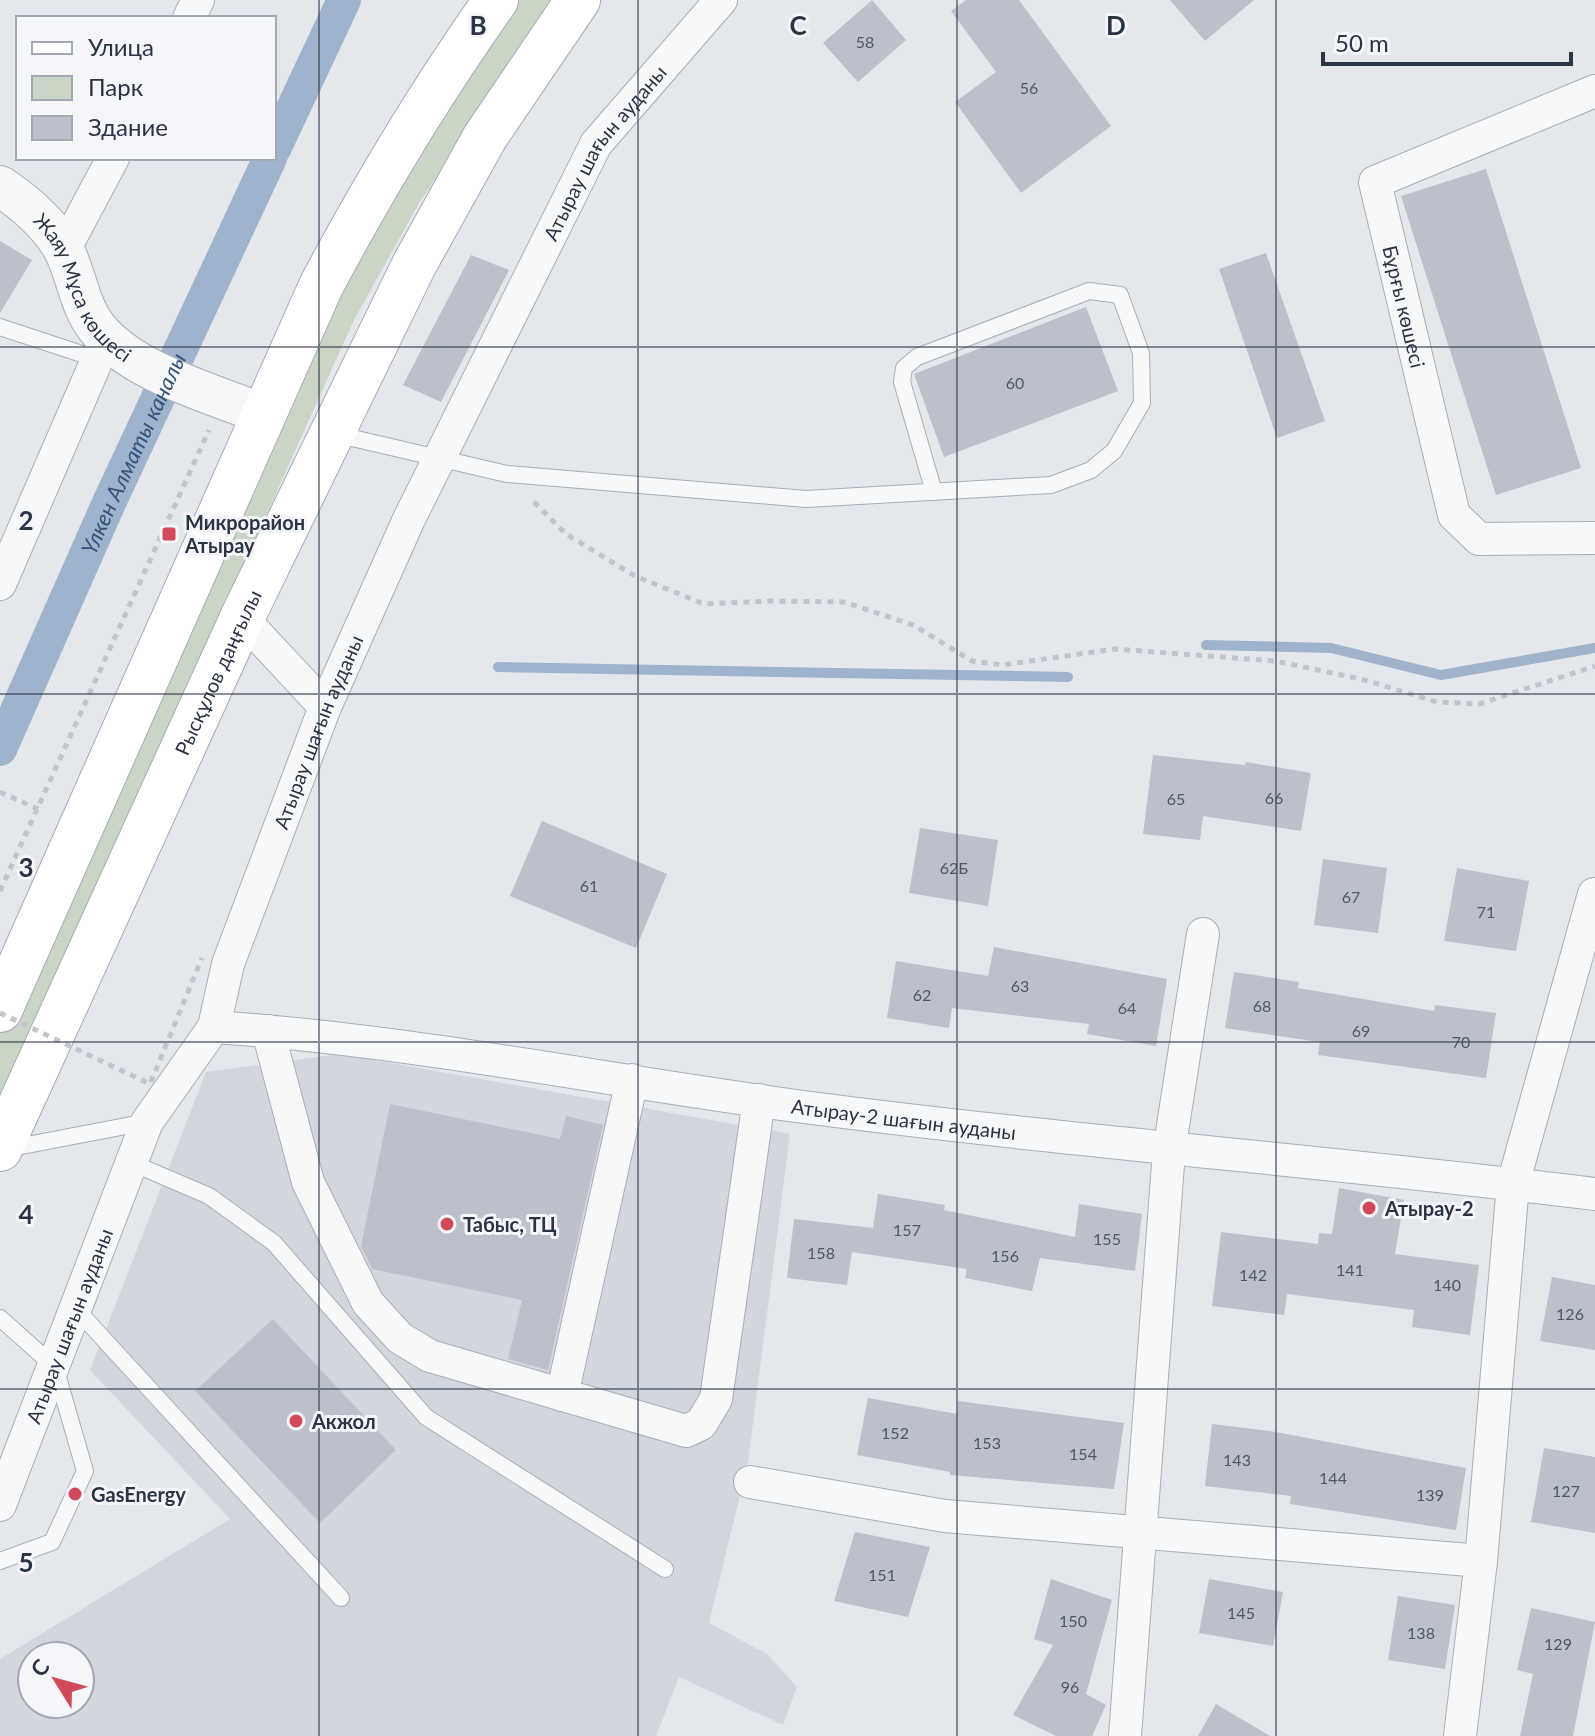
<svg xmlns="http://www.w3.org/2000/svg" width="1595" height="1736" font-family="Lato,sans-serif">
	<style>
		.built { fill: #d2d6de; fill-rule: evenodd }
		.green { fill: #c9d6c5 }
		.lines { fill: none; stroke-linecap: round; stroke-linejoin: round }
		.stream { stroke: #9fb4cc; stroke-width: 10 }
		.canal { stroke: #9fb4cc; stroke-width: 34 }
		.building { fill: #bbc0ca }
		.service-casing { stroke: #a9aeb7; stroke-width: 18 }
		.minor-casing { stroke: #a9aeb7; stroke-width: 34 }
		.tertiary-casing { stroke: #a9aeb7; stroke-width: 42 }
		.primary-casing { stroke: #a3abb8; stroke-width: 46 }
		.path { stroke: #c2c5cb; stroke-width: 5; stroke-dasharray: 6 6; stroke-linecap: butt }
		.service { stroke: #f7f8fa; stroke-width: 16 }
		.minor { stroke: #f7f8fa; stroke-width: 32 }
		.tertiary { stroke: #f7f8fa; stroke-width: 40 }
		.primary { stroke: #fff; stroke-width: 44 }
		.path-bridge { stroke: #c2c5cb; stroke-width: 5; stroke-dasharray: 6 6; stroke-linecap: butt }
		.grid { fill: none; stroke: #2b3445; stroke-width: 2; stroke-opacity: 0.55 }
		.poi-dot { fill: #d1495b; stroke: #f4f6f9; stroke-width: 3 }
		.labels { text-anchor: middle; dominant-baseline: central; stroke-width: 6; stroke-linejoin: round; paint-order: stroke }
		.number-label { font-size: 16px; fill: #4f5766 }
		.street-label { font-size: 20px; fill: #2b3445; stroke: #f4f6f9 }
		.poi-label { font-size: 20px; font-weight: bold; fill: #2b3445; stroke: #f4f6f9; text-anchor: start }
		.water-label { font-size: 22px; font-style: italic; fill: #34527a; stroke: #f4f6f9 }
		.grid-label { font-size: 26px; text-anchor: middle; font-weight: bold; fill: #2b3445; stroke: #f4f6f9; stroke-width: 6; stroke-linejoin: round; paint-order: stroke }
	</style>
	<rect width="100%" height="100%" fill="#e4e7ec"/>
	<path class="built" d="M 340,1054 L 790,1134 L 748,1462 L 709,1623 L 767,1654 L 797,1687 L 783,1725 L 679,1677 L 656,1736 L 0,1736 L 0,1659 L 230,1519 L 90,1370 L 206,1072 ZM 32,1656 L 80,1656 L 80,1704 L 32,1704 Z"/>
	<path class="green" d="M 519,0 L 553,0 L 419,203 L 354,320 L 0,1106 L 0,1034 L 326,310 L 465,76 Z"/>
	<g class="lines">
		<path class="stream" d="M 1206,645 L 1331,648 L 1441,675 L 1595,648
			M 498,667 L 1068,677"/>
		<g class="canal">
			<path d="M 274,149 L 344,0"/>
			<path id="s1" d="M 0,749 L 108,505 L 270,158"/>
		</g>
	</g>
	<path class="building" d="M 872,0 L 906,40 L 858,82 L 823,43 Z
		M 966,0 L 1019,0 L 1111,126 L 1021,193 L 955,102 L 996,72 L 951,11 Z
		M 1170,0 L 1254,0 L 1205,41 Z
		M 1486,169 L 1581,468 L 1496,495 L 1401,196 Z
		M 0,241 L 32,260 L 0,313 Z
		M 1266,253 L 1325,421 L 1277,438 L 1219,269 Z
		M 471,255 L 509,270 L 441,402 L 403,385 Z
		M 1086,307 L 1118,391 L 944,457 L 914,374 Z
		M 1153,755 L 1245,765 L 1246,762 L 1311,773 L 1301,831 L 1203,816 L 1200,840 L 1143,834 Z
		M 542,821 L 667,874 L 636,948 L 510,896 Z
		M 920,828 L 998,840 L 988,906 L 909,893 Z
		M 1323,859 L 1387,868 L 1378,933 L 1314,925 Z
		M 1457,868 L 1529,881 L 1516,951 L 1444,941 Z
		M 994,947 L 1167,979 L 1156,1046 L 1087,1034 L 1089,1024 L 952,1008 L 949,1028 L 887,1018 L 896,961 L 988,976 Z
		M 1234,972 L 1299,982 L 1298,988 L 1434,1011 L 1435,1005 L 1496,1013 L 1486,1078 L 1318,1055 L 1320,1042 L 1225,1028 Z
		M 390,1104 L 560,1139 L 566,1116 L 603,1125 L 548,1370 L 508,1359 L 522,1300 L 372,1269 L 361,1246 Z
		M 1339,1188 L 1404,1200 L 1395,1254 L 1479,1265 L 1470,1335 L 1412,1327 L 1414,1310 L 1287,1294 L 1284,1315 L 1212,1306 L 1221,1232 L 1318,1244 L 1319,1233 L 1332,1234 Z
		M 878,1194 L 945,1205 L 944,1210 L 1075,1237 L 1079,1204 L 1142,1214 L 1135,1271 L 1040,1258 L 1032,1291 L 965,1278 L 967,1269 L 852,1252 L 847,1285 L 787,1278 L 794,1219 L 873,1228 Z
		M 1552,1277 L 1595,1285 L 1595,1350 L 1540,1341 Z
		M 273,1319 L 396,1450 L 320,1523 L 195,1391 Z
		M 868,1398 L 957,1414 L 958,1401 L 1124,1423 L 1114,1489 L 950,1475 L 950,1472 L 857,1455 Z
		M 1212,1424 L 1270,1431 L 1466,1468 L 1456,1530 L 1290,1504 L 1291,1496 L 1205,1486 Z
		M 1544,1448 L 1595,1457 L 1595,1533 L 1531,1522 Z
		M 855,1532 L 930,1547 L 908,1617 L 834,1601 Z
		M 1051,1579 L 1112,1600 L 1086,1694 L 1106,1705 L 1092,1736 L 1056,1736 L 1013,1715 L 1053,1645 L 1034,1639 Z
		M 1209,1579 L 1283,1592 L 1273,1646 L 1199,1633 Z
		M 1398,1596 L 1455,1605 L 1445,1669 L 1388,1660 Z
		M 1531,1608 L 1595,1622 L 1573,1736 L 1520,1736 L 1533,1674 L 1517,1670 Z
		M 1216,1704 L 1270,1736 L 1198,1736 Z"/>
	<g class="lines">
		<defs>
			<path id="service" d="M 0,327 L 97,359
				M 335,434 L 507,474 L 806,499 L 1051,485 L 1091,470 L 1114,451 L 1142,403 L 1141,353 L 1120,295 L 1089,291 L 917,357 L 904,368 L 902,382 L 934,492
				M 6,1149 L 147,1122
				M 132,1163 L 209,1196 L 274,1243 L 426,1417 L 665,1569
				M 77,1310 L 341,1598
				M 0,1318 L 55,1367 L 85,1471 L 52,1542 L 0,1561"/>
			<g id="minor">
				<path d="M 189,18 L 198,0"/>
				<path id="s2" d="M 1595,91 L 1375,182 L 1454,515 L 1479,539 L 1595,538"/>
				<path d="M 64,250 L 113,158"/>
				<path d="M 0,584 L 106,339"/>
				<path d="M 242,618 L 325,707"/>
				<path id="s3" d="M 214,1027 C 410,1040 602,1080 796,1106 C 1062,1141 1329,1161 1595,1194"/>
				<path d="M 268,1031 L 308,1182 L 368,1303 L 400,1338 L 430,1356 L 686,1431 L 701,1424 L 716,1399 L 759,1100"/>
				<path d="M 562,1395 L 632,1080"/>
				<path d="M 750,1482 L 945,1516 L 1481,1561"/>
				<path id="s4" d="M 0,1505 L 147,1122 L 214,1027 L 228,964 L 325,707 L 409,519 L 596,144 L 721,0"/>
				<path d="M 1125,1736 L 1169,1151 L 1203,934"/>
				<path d="M 1460,1736 L 1481,1561 L 1513,1184 L 1594,894"/>
			</g>
			<g id="tertiary">
				<path id="s5" d="M 0,186 C 24,202 50,224 64,250 C 77,276 79,305 97,328 C 133,373 211,393 263,414"/>
			</g>
			<g id="primary">
				<path d="M 0,1010 L 321,286 C 374,186 431,92 496,0"/>
				<path id="s6" d="M 0,1149 L 242,618 L 414,265 L 485,137 L 578,0"/>
			</g>
		</defs>
		<use href="#service" class="service-casing"/>
		<use href="#minor" class="minor-casing"/>
		<use href="#tertiary" class="tertiary-casing"/>
		<use href="#primary" class="primary-casing"/>
		<path class="path" d="M 534,502 L 566,534 L 635,576 L 704,604 L 770,601 L 844,602 L 913,625 L 972,661 L 1002,665 L 1115,649 L 1275,661 L 1361,679 L 1437,702 L 1479,704 L 1595,666
			M 0,792 L 38,809
			M 0,891 L 209,430"/>
		<use href="#service" class="service"/>
		<use href="#minor" class="minor"/>
		<use href="#tertiary" class="tertiary"/>
		<use href="#primary" class="primary"/>
		<path class="path-bridge" d="M 0,1013 L 150,1084 L 202,958"/>
	</g>
	<path class="grid" d="M 319,0 L 319,1736M 638,0 L 638,1736M 957,0 L 957,1736M 1276,0 L 1276,1736M 0,347 L 1595,347M 0,694 L 1595,694M 0,1042 L 1595,1042M 0,1389 L 1595,1389"/>
	<g class="poi-dot">
		<rect x="161" y="526" width="16" height="16" rx="4"/>
		<circle cx="1369" cy="1208" r="8"/>
		<circle cx="447" cy="1224" r="8"/>
		<circle cx="296" cy="1421" r="8"/>
		<circle cx="75" cy="1494" r="8"/>
	</g>
	<g class="labels">
		<g class="number-label">
			<text x="865" y="41">58</text>
			<text x="1029" y="87">56</text>
			<text x="1015" y="382">60</text>
			<text x="1274" y="797">66</text>
			<text x="1176" y="798">65</text>
			<text x="954" y="867">62Б</text>
			<text x="589" y="885">61</text>
			<text x="1351" y="896">67</text>
			<text x="1486" y="911">71</text>
			<text x="1020" y="985">63</text>
			<text x="922" y="994">62</text>
			<text x="1262" y="1005">68</text>
			<text x="1127" y="1007">64</text>
			<text x="1361" y="1030">69</text>
			<text x="1461" y="1041">70</text>
			<text x="907" y="1229">157</text>
			<text x="1107" y="1238">155</text>
			<text x="821" y="1252">158</text>
			<text x="1005" y="1255">156</text>
			<text x="1350" y="1269">141</text>
			<text x="1253" y="1274">142</text>
			<text x="1447" y="1284">140</text>
			<text x="1570" y="1313">126</text>
			<text x="895" y="1432">152</text>
			<text x="987" y="1442">153</text>
			<text x="1083" y="1453">154</text>
			<text x="1237" y="1459">143</text>
			<text x="1333" y="1477">144</text>
			<text x="1566" y="1490">127</text>
			<text x="1430" y="1494">139</text>
			<text x="882" y="1574">151</text>
			<text x="1241" y="1612">145</text>
			<text x="1073" y="1620">150</text>
			<text x="1421" y="1632">138</text>
			<text x="1558" y="1643">129</text>
			<text x="1070" y="1686">96</text>
		</g>
		<g class="street-label">
			<text stroke="none"><textPath href="#s4" startOffset="1488">Атырау шағын ауданы</textPath></text>
			<text stroke="none"><textPath href="#s5" startOffset="134">Жаяу Мұса көшесі</textPath></text>
			<text stroke="none"><textPath href="#s2" startOffset="366">Бұрғы көшесі</textPath></text>
			<text stroke="none"><textPath href="#s6" startOffset="524">Рысқұлов даңғылы</textPath></text>
			<text stroke="none"><textPath href="#s4" startOffset="840">Атырау шағын ауданы</textPath></text>
			<text stroke="none"><textPath href="#s3" startOffset="696">Атырау-2 шағын ауданы</textPath></text>
			<text stroke="none"><textPath href="#s4" startOffset="192">Атырау шағын ауданы</textPath></text>
		</g>
		<g class="poi-label">
			<text x="185" y="522">Микрорайон<tspan x="185" dy="23">Атырау</tspan></text>
			<text x="1385" y="1208">Атырау-2</text>
			<text x="463" y="1224">Табыс, ТЦ</text>
			<text x="312" y="1421">Акжол</text>
			<text x="91" y="1494">GasEnergy</text>
		</g>
		<g class="water-label">
			<text stroke="none"><textPath href="#s1" startOffset="324">Үлкен Алматы каналы</textPath></text>
		</g>
	</g>
	<g class="grid-label">
		<text x="478" y="35">B</text>
		<text x="798" y="35">C</text>
		<text x="1116" y="35">D</text>
		<text x="26" y="530">2</text>
		<text x="26" y="877">3</text>
		<text x="26" y="1224">4</text>
		<text x="26" y="1572">5</text>
	</g>
	<rect x="16" y="16" width="260" height="144" fill="#f4f6f9" stroke="#a4a8b1" stroke-width="2"/>
	<rect x="32" y="42" width="40" height="12" fill="#ffffff" stroke="#a4a8b1" stroke-width="2"/>
	<text x="88" y="56" font-size="24" fill="#2b3445">Улица</text>
	<rect x="32" y="76" width="40" height="24" fill="#c9d6c5" stroke="#a4a8b1" stroke-width="2"/>
	<text x="88" y="96" font-size="24" fill="#2b3445">Парк</text>
	<rect x="32" y="116" width="40" height="24" fill="#bbc0ca" stroke="#a4a8b1" stroke-width="2"/>
	<text x="88" y="136" font-size="24" fill="#2b3445">Здание</text>
	<g transform="translate(56 1680) rotate(307)"><circle r="38" fill="#f4f6f9" stroke="#a4a8b1" stroke-width="2"/>
	<path d="M0-6L14 30L0 20L-14 30Z" fill="#d1495b"/>
	<text y="-12" font-size="22" font-weight="bold" text-anchor="middle" fill="#2b3445">С</text>
	</g>
	<path d="M1323 52v12h248v-12" fill="none" stroke="#2b3445" stroke-width="4"/>
	<text x="1335" y="52" font-size="24" fill="#2b3445" stroke="#f4f6f9" stroke-width="6" paint-order="stroke">50 m</text>
</svg>
